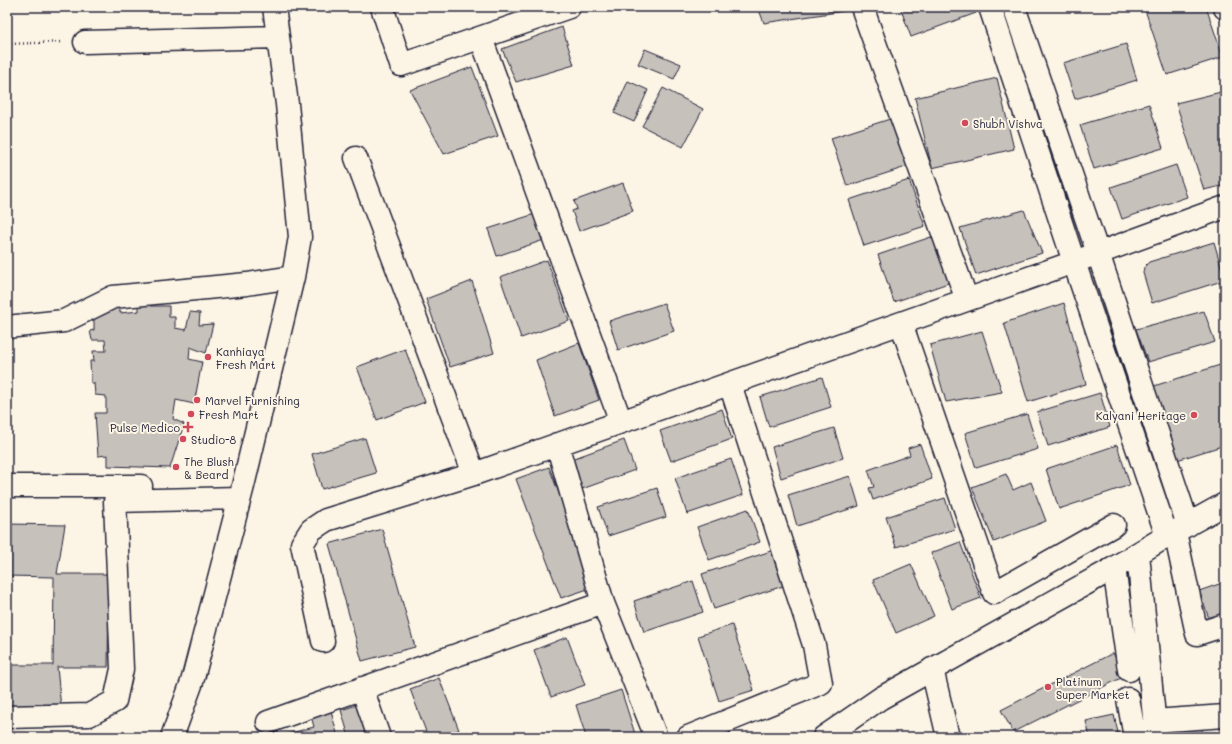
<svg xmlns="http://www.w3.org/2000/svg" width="1232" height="744" font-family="Mali,sans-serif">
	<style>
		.building { fill: #c6c1bb; stroke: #22223b }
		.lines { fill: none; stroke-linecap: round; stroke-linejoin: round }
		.minor-casing { stroke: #22223b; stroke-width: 25 }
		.path { stroke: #22223b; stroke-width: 2.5; stroke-dasharray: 1 3; stroke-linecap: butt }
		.minor { stroke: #fcf5e5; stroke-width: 22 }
		.poi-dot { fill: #d1495b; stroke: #fcf5e5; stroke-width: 1.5 }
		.labels { text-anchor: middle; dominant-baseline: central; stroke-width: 4; stroke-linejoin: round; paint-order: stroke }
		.poi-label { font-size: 11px; fill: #22223b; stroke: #fcf5e5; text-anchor: start }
	</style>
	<rect width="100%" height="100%" fill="#fcf5e5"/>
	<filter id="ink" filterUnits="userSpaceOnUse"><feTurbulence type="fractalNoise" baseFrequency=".025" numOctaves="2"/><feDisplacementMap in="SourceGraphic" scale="8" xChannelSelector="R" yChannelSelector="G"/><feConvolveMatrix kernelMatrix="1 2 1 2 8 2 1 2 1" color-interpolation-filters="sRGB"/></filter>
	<g filter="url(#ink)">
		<path class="building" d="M 758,7 L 842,7 L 844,11 L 764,23 Z
			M 900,7 L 974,7 L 976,13 L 911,37 Z
			M 1144,7 L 1206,7 L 1223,57 L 1167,75 Z
			M 562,27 L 574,65 L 516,82 L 502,49 Z
			M 1126,44 L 1137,80 L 1075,99 L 1063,63 Z
			M 645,49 L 681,64 L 674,79 L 638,64 Z
			M 472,67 L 498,136 L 444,154 L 410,90 Z
			M 997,78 L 1014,149 L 932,168 L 915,98 Z
			M 628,81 L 648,90 L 634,122 L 614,113 Z
			M 663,88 L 703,109 L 683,147 L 642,126 Z
			M 1225,91 L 1225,185 L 1204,190 L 1176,103 Z
			M 1149,104 L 1163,148 L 1094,169 L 1080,125 Z
			M 893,118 L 909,166 L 847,186 L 831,138 Z
			M 1176,165 L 1187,197 L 1122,219 L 1111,187 Z
			M 909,180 L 925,226 L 864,246 L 849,200 Z
			M 623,183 L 633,211 L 579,231 L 572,211 L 577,209 L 574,201 Z
			M 1024,210 L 1042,253 L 976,275 L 960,228 Z
			M 538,213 L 547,239 L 497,256 L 488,229 Z
			M 934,236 L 951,282 L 894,302 L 878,255 Z
			M 1214,242 L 1225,280 L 1152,303 L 1143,273 L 1144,267 L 1149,262 Z
			M 547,260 L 569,321 L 521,338 L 500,277 Z
			M 472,281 L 494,353 L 450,367 L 426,299 Z
			M 139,302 L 150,302 L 151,306 L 169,306 L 169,317 L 175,317 L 175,328 L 186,330 L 190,312 L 200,313 L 199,325 L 213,324 L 206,353 L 190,347 L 189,359 L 202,362 L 194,404 L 176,400 L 173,419 L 184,424 L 170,468 L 108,466 L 108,455 L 98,456 L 95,413 L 106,413 L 106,396 L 95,395 L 94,383 L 91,383 L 90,361 L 94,361 L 93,351 L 106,351 L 105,340 L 92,340 L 90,331 L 94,330 L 94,312 L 120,305 L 120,313 L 139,311 Z
			M 664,303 L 674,331 L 618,350 L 609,321 Z
			M 1064,303 L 1086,384 L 1028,402 L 1004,323 Z
			M 1204,311 L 1215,342 L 1148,362 L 1136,329 Z
			M 982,331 L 1002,392 L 946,402 L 930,345 Z
			M 579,343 L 599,400 L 555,416 L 536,360 Z
			M 405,349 L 425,402 L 377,420 L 357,367 Z
			M 1220,365 L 1225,381 L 1225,445 L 1177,460 L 1154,386 Z
			M 822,377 L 831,407 L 769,427 L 760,397 Z
			M 1100,393 L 1110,427 L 1048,446 L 1037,412 Z
			M 722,409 L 732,439 L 671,461 L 660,431 Z
			M 1027,414 L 1038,449 L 976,468 L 965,433 Z
			M 834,428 L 843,458 L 781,478 L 772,447 Z
			M 365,438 L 376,473 L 322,489 L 312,454 Z
			M 624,440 L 635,470 L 582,489 L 572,459 Z
			M 920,444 L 932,479 L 873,500 L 869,488 L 874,487 L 868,470 L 910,455 L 908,448 Z
			M 1117,445 L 1130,485 L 1059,509 L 1046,469 Z
			M 731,459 L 743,495 L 687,514 L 675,478 Z
			M 549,467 L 594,587 L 561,598 L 516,479 Z
			M 1006,474 L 1013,490 L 1031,482 L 1046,521 L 994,542 L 972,487 Z
			M 850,476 L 859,506 L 797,526 L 788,495 Z
			M 657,488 L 666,517 L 608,536 L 598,507 Z
			M 945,498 L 955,529 L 896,547 L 886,517 Z
			M 748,509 L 760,542 L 709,560 L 697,527 Z
			M 7,524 L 65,525 L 57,574 L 109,574 L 108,667 L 57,667 L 61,708 L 7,709 L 7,665 L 53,665 L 54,577 L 7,576 Z
			M 382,529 L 415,647 L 362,661 L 329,544 Z
			M 960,542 L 981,598 L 952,609 L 931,553 Z
			M 771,551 L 783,586 L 714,609 L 702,574 Z
			M 911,564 L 934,616 L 896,633 L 873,580 Z
			M 693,581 L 703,612 L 644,632 L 634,601 Z
			M 1225,582 L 1225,619 L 1211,624 L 1199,591 Z
			M 732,625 L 754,690 L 719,701 L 698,636 Z
			M 567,637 L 585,685 L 551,697 L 534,650 Z
			M 1113,653 L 1125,676 L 1013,732 L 1001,710 Z
			M 439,678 L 459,730 L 439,737 L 428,737 L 410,689 Z
			M 621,690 L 636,737 L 586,737 L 576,705 Z
			M 363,703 L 373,737 L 349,737 L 341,710 Z
			M 331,711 L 338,737 L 260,737 L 278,732 L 279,736 L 314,727 L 311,716 Z
			M 1114,715 L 1119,737 L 1090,737 L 1086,721 Z
			M 1194,723 L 1209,737 L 1177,737 Z"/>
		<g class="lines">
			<defs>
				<path id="minor" d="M 382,7 L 401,65 L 569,7
					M 862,7 L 967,300
					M 990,7 L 1074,262 L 1167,536
					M 1014,7 L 1098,253 L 1188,525
					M 1225,7 L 1225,8
					M 481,38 L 621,422
					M 85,42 L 277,37
					M 356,158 L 474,474
					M 901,323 L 994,593 L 1114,525
					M 7,327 L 64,321 L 113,297 L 247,284 L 293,277
					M 557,444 L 603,603 L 656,737
					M 7,486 L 141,486
					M 1175,532 L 1197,634 L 1225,625
					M 1138,554 L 1156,737
					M 1114,568 L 1129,670
					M 323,641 L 302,544 L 311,530 L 326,520 L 474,474 L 1074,262 L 1225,207
					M 932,669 L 948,737
					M 362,688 L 379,737
					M 1128,699 L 1135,737
					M 7,717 L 89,715 L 115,701 L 122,669 L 115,501 L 239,498
					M 1154,721 L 1225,716
					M 268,722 L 603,603
					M 172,737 L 192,682 L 243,486 L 293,277 L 300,237 L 287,104 L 274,7
					M 688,737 L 821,683 L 814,645 L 730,384
					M 824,737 L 881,698 L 1114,568 L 1167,536 L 1225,504"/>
			</defs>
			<use href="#minor" class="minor-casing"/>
			<path class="path" d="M 7,44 L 63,42"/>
			<use href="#minor" class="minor"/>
		</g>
	</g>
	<g class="poi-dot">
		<circle cx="965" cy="123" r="4"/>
		<circle cx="208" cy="357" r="4"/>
		<circle cx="197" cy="400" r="4"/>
		<circle cx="191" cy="414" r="4"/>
		<circle cx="1194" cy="415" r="4"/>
		<path d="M186 421h4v4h4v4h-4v4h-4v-4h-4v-4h4z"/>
		<circle cx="183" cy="439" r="4"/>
		<circle cx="176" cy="467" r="4"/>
		<circle cx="1048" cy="687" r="4"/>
	</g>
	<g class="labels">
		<g class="poi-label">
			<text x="973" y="123">Shubh Vishva</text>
			<text x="216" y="351">Kanhiaya<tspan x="216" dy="13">Fresh Mart</tspan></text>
			<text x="205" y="400">Marvel Furnishing</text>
			<text x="199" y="414">Fresh Mart</text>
			<text x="1186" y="415" text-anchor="end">Kalyani Heritage</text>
			<text x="180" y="427" text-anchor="end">Pulse Medico</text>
			<text x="191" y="439">Studio-8</text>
			<text x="184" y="461">The Blush<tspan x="184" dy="13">&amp; Beard</tspan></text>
			<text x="1056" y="681">Platinum<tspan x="1056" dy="13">Super Market</tspan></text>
		</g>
	</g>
	<rect width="1232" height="744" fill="none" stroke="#fcf5e5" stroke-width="24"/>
	<rect x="12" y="12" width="1208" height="720" fill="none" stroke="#22223b" stroke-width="1.5" filter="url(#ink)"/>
</svg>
